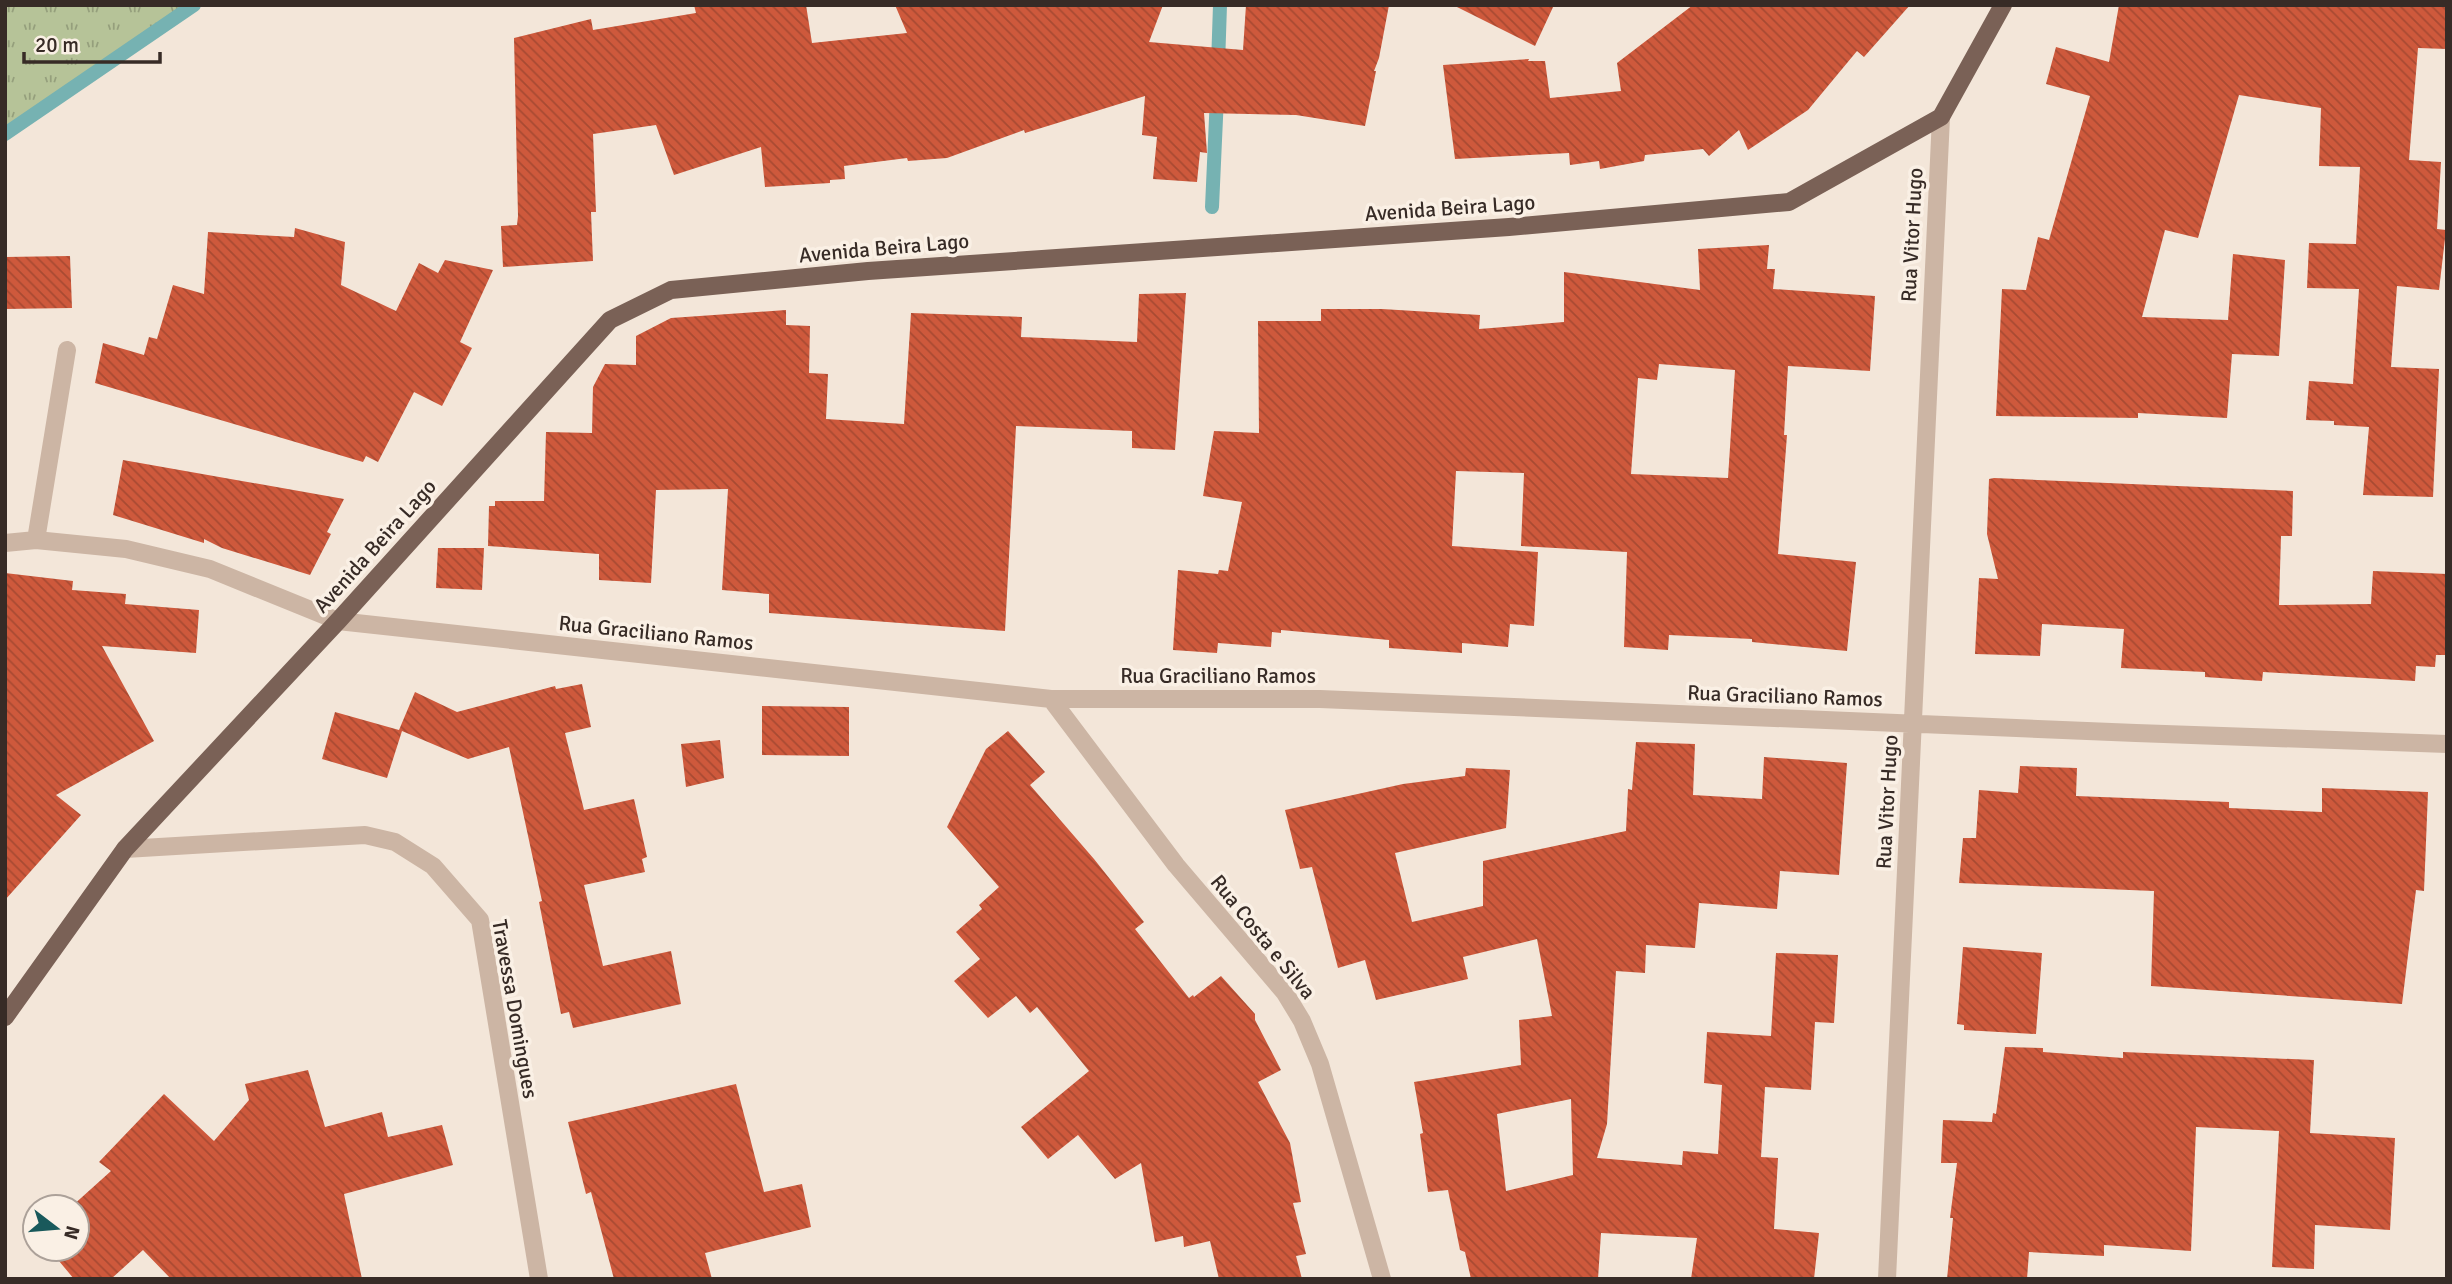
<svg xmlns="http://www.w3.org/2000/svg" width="2452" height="1284" font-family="Signika,sans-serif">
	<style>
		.grass { fill: url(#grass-tufts) }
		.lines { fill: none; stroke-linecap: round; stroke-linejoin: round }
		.stream { stroke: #76b2b2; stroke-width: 14 }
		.building { fill: url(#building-back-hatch); fill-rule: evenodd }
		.minor { stroke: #ccb5a4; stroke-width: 18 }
		.major { stroke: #7a6156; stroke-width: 18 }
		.labels { text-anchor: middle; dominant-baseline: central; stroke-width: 7; stroke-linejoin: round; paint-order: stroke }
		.street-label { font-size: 21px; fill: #372b26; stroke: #faf0e5 }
	</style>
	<defs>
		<pattern id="grass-tufts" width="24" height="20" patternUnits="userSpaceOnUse" patternTransform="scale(1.75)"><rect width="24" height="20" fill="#b6c398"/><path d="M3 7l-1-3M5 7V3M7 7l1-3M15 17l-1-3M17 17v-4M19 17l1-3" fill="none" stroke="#959f7c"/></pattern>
		<pattern id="building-back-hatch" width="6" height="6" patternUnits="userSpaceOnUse" patternTransform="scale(1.75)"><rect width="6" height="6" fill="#ce593c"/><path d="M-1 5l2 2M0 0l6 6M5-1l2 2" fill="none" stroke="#a84a32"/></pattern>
	</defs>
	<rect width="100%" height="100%" fill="#f3e6d9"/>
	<path class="grass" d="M 5,5 L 194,5 L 5,134 Z"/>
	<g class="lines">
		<path class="stream" d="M 1218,65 L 1220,5
			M 5,134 L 194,5
			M 1212,207 L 1217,96"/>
	</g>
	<path class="building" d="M 694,5 L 806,5 L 812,43 L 907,33 L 895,5 L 1163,5 L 1149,42 L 1243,50 L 1246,5 L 1389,5 L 1379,58 L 1374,71 L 1376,71 L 1365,126 L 1296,115 L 1204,113 L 1207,153 L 1200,152 L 1197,182 L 1153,179 L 1157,137 L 1142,135 L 1145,96 L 1025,133 L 1024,130 L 947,158 L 908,161 L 907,158 L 844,166 L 845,179 L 830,180 L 830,183 L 765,187 L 761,147 L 674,175 L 656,125 L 593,134 L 596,212 L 591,212 L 593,261 L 503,267 L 501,226 L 517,225 L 518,216 L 514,38 L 591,19 L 593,30 L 696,13 Z
		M 1453,5 L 1554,5 L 1535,46 Z
		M 1693,5 L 1910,5 L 1864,57 L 1857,51 L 1808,110 L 1748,150 L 1739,130 L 1709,156 L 1703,149 L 1645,155 L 1644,161 L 1600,169 L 1599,161 L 1570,165 L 1569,153 L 1455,159 L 1443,65 L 1529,59 L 1528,61 L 1545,61 L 1550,98 L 1621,91 L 1617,63 Z
		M 2119,5 L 2447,5 L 2447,49 L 2418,48 L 2409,160 L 2441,162 L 2437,229 L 2446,230 L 2439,290 L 2397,286 L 2391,367 L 2439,369 L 2433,497 L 2363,495 L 2369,427 L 2334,425 L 2334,421 L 2306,420 L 2309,381 L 2353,384 L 2359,289 L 2307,288 L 2309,243 L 2356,244 L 2360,167 L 2319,166 L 2321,108 L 2239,95 L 2198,238 L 2165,230 L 2142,317 L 2228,320 L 2233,254 L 2285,260 L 2279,356 L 2232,354 L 2227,418 L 2138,413 L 2138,418 L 1996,416 L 2002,289 L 2026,290 L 2038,237 L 2049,240 L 2090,96 L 2046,84 L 2056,47 L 2109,62 Z
		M 295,228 L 345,242 L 341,285 L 396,311 L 419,263 L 438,273 L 445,260 L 493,270 L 460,342 L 472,348 L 442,406 L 414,392 L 378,462 L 366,456 L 363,462 L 95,383 L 103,343 L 144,355 L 149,337 L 157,339 L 173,285 L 204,294 L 208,232 L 294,237 Z
		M 1769,245 L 1767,269 L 1775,269 L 1773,289 L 1875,296 L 1870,371 L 1788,366 L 1784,435 L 1787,435 L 1778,554 L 1856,562 L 1847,651 L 1752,642 L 1752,639 L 1669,635 L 1668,650 L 1624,647 L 1627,552 L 1521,546 L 1524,473 L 1456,471 L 1452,546 L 1538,552 L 1534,626 L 1510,624 L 1508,647 L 1462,643 L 1462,653 L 1389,648 L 1389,640 L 1281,630 L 1281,633 L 1272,632 L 1271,647 L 1218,643 L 1217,653 L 1173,650 L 1178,570 L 1218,574 L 1219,570 L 1228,571 L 1242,502 L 1203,496 L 1214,431 L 1259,433 L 1258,321 L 1321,321 L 1321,309 L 1382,309 L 1480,315 L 1479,329 L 1564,322 L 1564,272 L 1700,290 L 1698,249 ZM 1659,364 L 1735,370 L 1728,478 L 1631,474 L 1638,378 L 1657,380 Z
		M 70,256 L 72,308 L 5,309 L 5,257 Z
		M 1186,293 L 1175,450 L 1132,448 L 1132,431 L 1016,426 L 1005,631 L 769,613 L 769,594 L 722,590 L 728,489 L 656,490 L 651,583 L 599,580 L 599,554 L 488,546 L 489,506 L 495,506 L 495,501 L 544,501 L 546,432 L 592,433 L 593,387 L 605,364 L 636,365 L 636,336 L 671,318 L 786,310 L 786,325 L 810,326 L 809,373 L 828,374 L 826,419 L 904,424 L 911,313 L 1022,317 L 1021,337 L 1137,342 L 1139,294 Z
		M 123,460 L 344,499 L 327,532 L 331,534 L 310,575 L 222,548 L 204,539 L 204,543 L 113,515 Z
		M 1994,478 L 2293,491 L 2292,536 L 2281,536 L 2279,605 L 2371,604 L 2373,571 L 2447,574 L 2447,655 L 2436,655 L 2435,667 L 2416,666 L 2415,681 L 2263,672 L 2262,681 L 2205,677 L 2205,672 L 2121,668 L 2124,629 L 2042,624 L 2040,656 L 1975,654 L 1979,578 L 1998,579 L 1987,534 L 1989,479 Z
		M 438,548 L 484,548 L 482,590 L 436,588 Z
		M 5,573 L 73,581 L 72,590 L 126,594 L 125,604 L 199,610 L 196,653 L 102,646 L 154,741 L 56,795 L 81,815 L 5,900 Z
		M 582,684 L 591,727 L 565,733 L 584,810 L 634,799 L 647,857 L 642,859 L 645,872 L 584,885 L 603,966 L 671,951 L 681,1004 L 573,1028 L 569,1012 L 561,1014 L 539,902 L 542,901 L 509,747 L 468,759 L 402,731 L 387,778 L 322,759 L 335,712 L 399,730 L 415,692 L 457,712 L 555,686 L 556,689 Z
		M 762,706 L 849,707 L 849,756 L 762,755 Z
		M 1008,731 L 1045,772 L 1030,785 L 1094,859 L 1144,922 L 1135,929 L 1189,998 L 1193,995 L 1194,997 L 1221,976 L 1255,1014 L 1255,1020 L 1281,1070 L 1258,1082 L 1290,1143 L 1301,1202 L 1293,1203 L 1306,1254 L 1296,1256 L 1302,1279 L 1219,1279 L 1210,1241 L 1184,1247 L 1183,1236 L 1155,1242 L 1141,1163 L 1115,1179 L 1078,1135 L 1048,1159 L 1021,1127 L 1089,1071 L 1037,1007 L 1030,1013 L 1016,996 L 988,1018 L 954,981 L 980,959 L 956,932 L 982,909 L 979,905 L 999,887 L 947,827 L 986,749 Z
		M 720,740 L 724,778 L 686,787 L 681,744 Z
		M 1636,742 L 1695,744 L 1693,795 L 1762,799 L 1764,757 L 1847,763 L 1839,875 L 1780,871 L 1777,909 L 1699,903 L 1695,948 L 1646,945 L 1645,973 L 1616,971 L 1607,1124 L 1597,1158 L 1682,1165 L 1683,1151 L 1718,1154 L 1722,1085 L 1704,1083 L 1707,1032 L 1771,1036 L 1776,953 L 1838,955 L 1834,1023 L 1815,1022 L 1811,1090 L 1765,1087 L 1761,1157 L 1778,1158 L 1774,1229 L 1819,1233 L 1814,1279 L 1691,1279 L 1697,1238 L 1601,1233 L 1598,1279 L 1471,1279 L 1465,1252 L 1460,1250 L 1448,1190 L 1428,1192 L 1420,1134 L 1423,1133 L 1414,1082 L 1521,1065 L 1519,1020 L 1552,1016 L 1537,939 L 1463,957 L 1468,979 L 1376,1000 L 1365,960 L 1338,968 L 1312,867 L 1300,869 L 1285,810 L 1403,784 L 1465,776 L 1466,768 L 1510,770 L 1506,828 L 1395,853 L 1412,922 L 1483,906 L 1483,861 L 1626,831 L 1628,789 L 1632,790 ZM 1571,1099 L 1573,1175 L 1506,1191 L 1497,1114 Z
		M 2020,766 L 2077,768 L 2076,796 L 2229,802 L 2229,808 L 2322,812 L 2322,788 L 2428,792 L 2424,891 L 2416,890 L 2402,1004 L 2151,986 L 2154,891 L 1959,883 L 1963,838 L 1976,838 L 1979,790 L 2018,793 Z
		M 1963,947 L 2042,953 L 2036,1034 L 1964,1030 L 1964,1025 L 1957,1024 Z
		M 2005,1047 L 2043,1048 L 2043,1052 L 2123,1058 L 2123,1052 L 2314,1060 L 2310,1133 L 2395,1138 L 2390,1230 L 2315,1225 L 2314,1269 L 2272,1267 L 2279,1131 L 2196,1127 L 2191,1251 L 2104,1245 L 2104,1256 L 2029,1252 L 2027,1279 L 1947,1279 L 1953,1218 L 1950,1218 L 1957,1163 L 1941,1163 L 1943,1120 L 1992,1122 L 1993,1113 L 1996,1114 Z
		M 308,1070 L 325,1127 L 382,1112 L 388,1137 L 442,1125 L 453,1165 L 344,1194 L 362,1279 L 171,1279 L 143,1250 L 111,1279 L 74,1279 L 49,1249 L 77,1249 L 77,1207 L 71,1207 L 111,1171 L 99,1162 L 164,1094 L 214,1141 L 249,1100 L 245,1084 Z
		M 736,1084 L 764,1192 L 802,1184 L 811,1227 L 705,1253 L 712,1279 L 614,1279 L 591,1192 L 586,1194 L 568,1122 Z"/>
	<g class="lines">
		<path class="minor" d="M 36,540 L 67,350
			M 5,543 L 36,540 L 126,549 L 210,569 L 338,621 L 1051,699 L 1320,699 L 2136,733 L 2447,744
			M 1051,699 L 1176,865 L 1285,993 L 1302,1021 L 1320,1064 L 1382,1279
			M 125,849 L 365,835 L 395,842 L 433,866 L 480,920 L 539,1279
			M 1887,1279 L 1941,117"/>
		<path class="major" d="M 5,1017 L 125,849 L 338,621 L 610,320 L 671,290 L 868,271 L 1509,227 L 1789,202 L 1941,117 L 2003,5"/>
	</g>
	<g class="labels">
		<g class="street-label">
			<text transform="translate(1450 208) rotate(-4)">Avenida Beira Lago</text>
			<text transform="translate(1912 235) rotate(-87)">Rua Vitor Hugo</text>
			<text transform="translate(884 248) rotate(-5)">Avenida Beira Lago</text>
			<text transform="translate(375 546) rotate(-48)">Avenida Beira Lago</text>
			<text transform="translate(656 633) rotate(6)">Rua Graciliano Ramos</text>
			<text x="1218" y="676">Rua Graciliano Ramos</text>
			<text transform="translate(1785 696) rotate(2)">Rua Graciliano Ramos</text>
			<text transform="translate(1887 802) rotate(-87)">Rua Vitor Hugo</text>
			<text transform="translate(1263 937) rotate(51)">Rua Costa e Silva</text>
			<text transform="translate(515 1009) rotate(80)">Travessa Domingues</text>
		</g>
	</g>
	<rect width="2452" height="1284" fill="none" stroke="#372b26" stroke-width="14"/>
	<g transform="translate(56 1228) rotate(106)"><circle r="33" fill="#faf0e5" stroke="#aca199" stroke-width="2"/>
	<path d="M0-5L12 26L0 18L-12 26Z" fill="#19595b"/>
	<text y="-10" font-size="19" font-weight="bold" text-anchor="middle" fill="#372b26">N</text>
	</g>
	<path d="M24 52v10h136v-10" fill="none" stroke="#372b26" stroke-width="3.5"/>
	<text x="35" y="52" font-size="21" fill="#372b26" stroke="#faf0e5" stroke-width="5" paint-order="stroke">20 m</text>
</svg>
